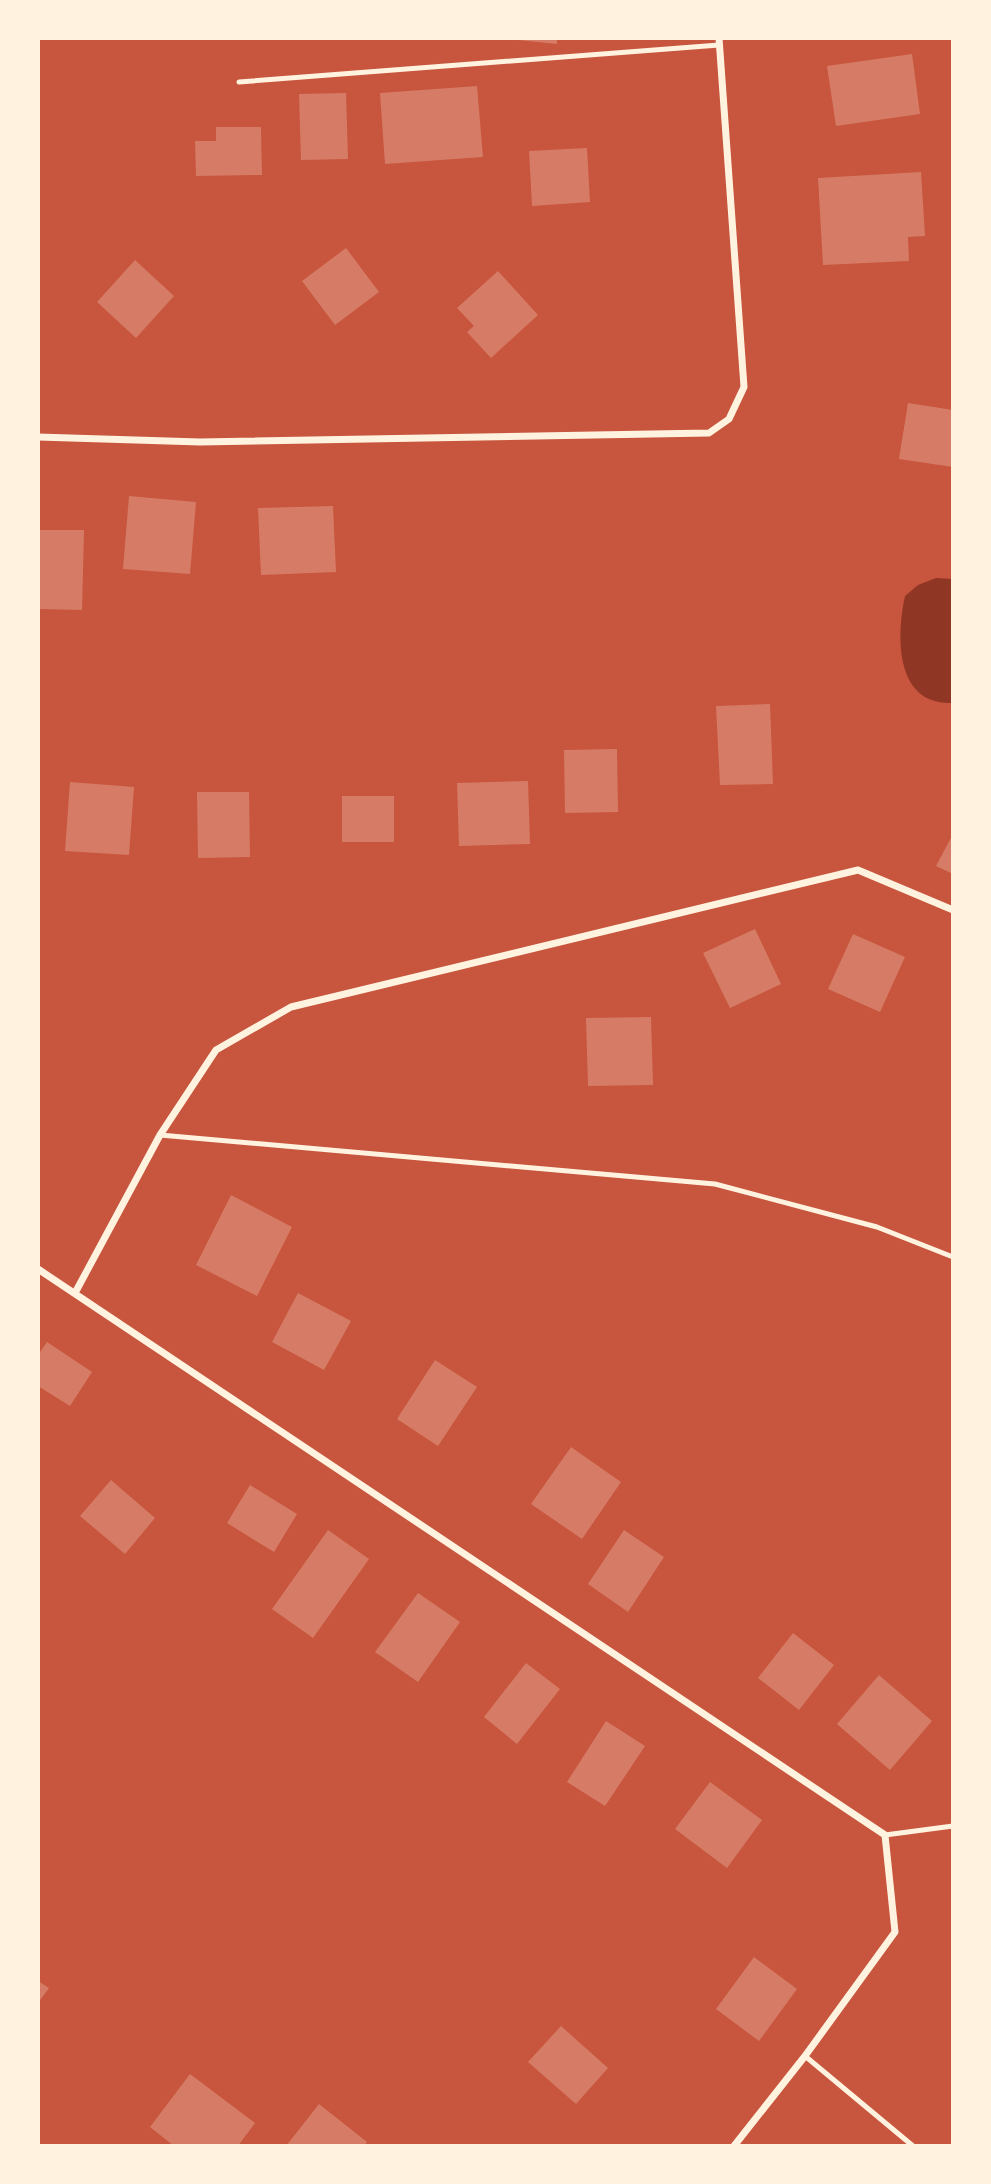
<svg xmlns="http://www.w3.org/2000/svg" width="991" height="2184" font-family="Mulish,sans-serif">
	<style>
		.water { fill: #8f3625 }
		.building { fill: #d67c66 }
		.lines { fill: none; stroke-linecap: round; stroke-linejoin: round }
		.service { stroke: #fff3e0; stroke-width: 5 }
		.minor { stroke: #fff3e0; stroke-width: 7 }
	</style>
	<rect width="100%" height="100%" fill="#c8553d"/>
	<path class="water" d="M 936,578 L 952,579 L 952,703 C 895,705 896,637 905,596 L 918,585 Z"/>
	<path class="building" d="M 499,38 L 557,38 L 557,44 Z
		M 912,54 L 920,114 L 836,126 L 827,66 Z
		M 477,86 L 483,157 L 385,164 L 380,93 Z
		M 346,93 L 348,159 L 301,160 L 299,94 Z
		M 216,127 L 261,127 L 262,175 L 196,176 L 195,141 L 216,141 Z
		M 587,148 L 590,202 L 532,206 L 529,151 Z
		M 921,172 L 925,236 L 908,237 L 909,261 L 823,265 L 818,178 Z
		M 346,248 L 379,292 L 335,325 L 302,281 Z
		M 135,260 L 174,296 L 136,338 L 97,302 Z
		M 498,271 L 538,315 L 491,358 L 467,332 L 474,326 L 457,308 Z
		M 908,403 L 953,410 L 953,467 L 899,459 Z
		M 129,496 L 196,502 L 190,574 L 123,569 Z
		M 333,506 L 336,572 L 261,575 L 258,508 Z
		M 38,530 L 84,530 L 82,610 L 38,609 Z
		M 770,704 L 773,784 L 720,785 L 716,706 Z
		M 617,749 L 618,812 L 565,813 L 564,750 Z
		M 528,781 L 530,844 L 459,846 L 457,783 Z
		M 70,782 L 134,787 L 129,855 L 65,851 Z
		M 197,792 L 249,792 L 250,857 L 198,858 Z
		M 342,796 L 394,796 L 394,842 L 342,842 Z
		M 953,834 L 953,874 L 936,866 Z
		M 755,929 L 781,984 L 730,1008 L 703,953 Z
		M 853,934 L 905,957 L 880,1012 L 828,989 Z
		M 651,1017 L 653,1085 L 588,1086 L 586,1018 Z
		M 231,1195 L 292,1227 L 257,1296 L 196,1265 Z
		M 298,1293 L 351,1321 L 324,1370 L 272,1342 Z
		M 47,1342 L 92,1372 L 70,1406 L 38,1386 L 38,1355 Z
		M 435,1360 L 477,1387 L 438,1446 L 397,1419 Z
		M 571,1447 L 621,1482 L 582,1539 L 531,1504 Z
		M 111,1480 L 155,1518 L 125,1554 L 80,1516 Z
		M 250,1485 L 297,1514 L 274,1552 L 227,1523 Z
		M 328,1530 L 369,1559 L 313,1638 L 272,1609 Z
		M 624,1530 L 664,1557 L 628,1612 L 588,1584 Z
		M 418,1593 L 460,1622 L 418,1682 L 375,1652 Z
		M 793,1633 L 834,1665 L 799,1710 L 758,1678 Z
		M 526,1663 L 560,1689 L 517,1744 L 484,1717 Z
		M 879,1675 L 932,1721 L 890,1770 L 837,1724 Z
		M 606,1721 L 645,1746 L 605,1806 L 567,1782 Z
		M 710,1782 L 762,1820 L 727,1868 L 675,1829 Z
		M 754,1957 L 797,1989 L 759,2041 L 716,2009 Z
		M 38,1981 L 49,1988 L 38,2003 Z
		M 561,2026 L 608,2068 L 576,2104 L 528,2062 Z
		M 190,2074 L 255,2123 L 238,2146 L 174,2146 L 150,2127 Z
		M 319,2104 L 367,2142 L 364,2146 L 286,2146 Z"/>
	<g class="lines">
		<path class="service" d="M 239,82 L 719,45
			M 160,1135 L 715,1184 L 877,1227 L 953,1257
			M 885,1835 L 953,1826
			M 805,2056 L 913,2146"/>
		<path class="minor" d="M 38,437 L 200,442 L 709,433 L 729,419 L 744,387 L 719,38
			M 38,1269 L 885,1835 L 895,1932 L 805,2056 L 734,2146
			M 75,1293 L 160,1135 L 216,1050 L 291,1007 L 858,870 L 953,910"/>
	</g>
	<rect width="991" height="2184" fill="none" stroke="#fff3e0" stroke-width="80"/>
</svg>
